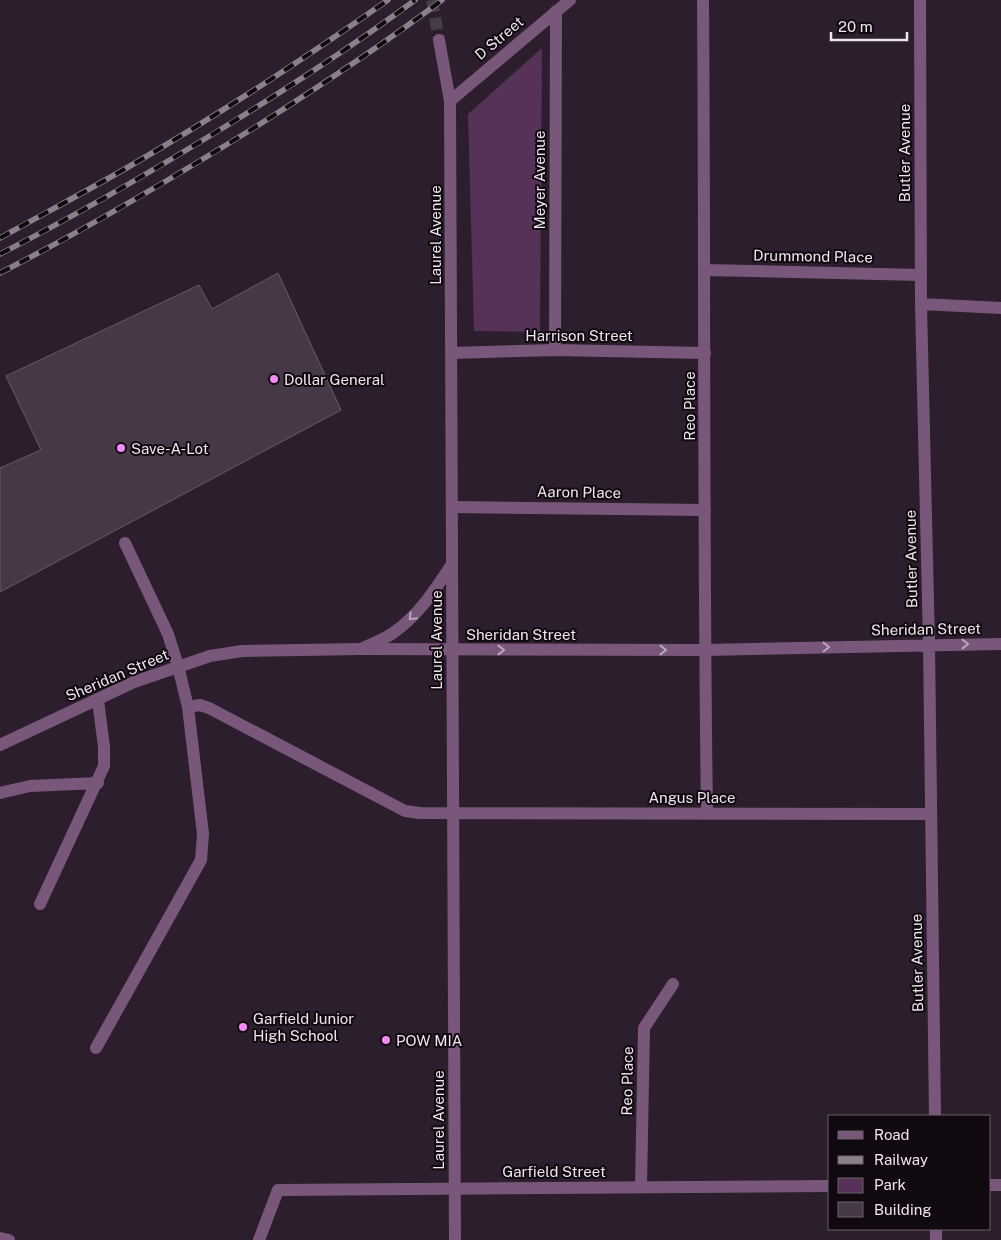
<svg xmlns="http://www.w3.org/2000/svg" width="1001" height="1240" font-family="'Public Sans',sans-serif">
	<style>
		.green { fill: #573258 }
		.building { fill: #473847; stroke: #6a596a }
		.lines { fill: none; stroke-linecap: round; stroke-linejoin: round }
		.tertiary-tunnel { stroke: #493c49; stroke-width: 12; stroke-dasharray: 12 6; stroke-linecap: butt }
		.service { stroke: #79577a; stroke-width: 12 }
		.minor { stroke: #79577a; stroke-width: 12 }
		.tertiary { stroke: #79577a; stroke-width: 12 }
		.rail-casing { stroke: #8b7f8b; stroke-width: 5.5 }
		.rail { stroke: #100a10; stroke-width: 4; stroke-dasharray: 11; stroke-linecap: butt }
		.oneway { stroke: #baa5ba }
		.poi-dot { fill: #f18af4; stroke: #100a10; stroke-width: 2 }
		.labels { text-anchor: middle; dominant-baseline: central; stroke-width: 4; stroke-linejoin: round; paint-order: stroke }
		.street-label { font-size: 15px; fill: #efe5ef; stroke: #100a10 }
		.poi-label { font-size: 15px; fill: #efe5ef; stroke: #100a10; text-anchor: start }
	</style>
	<rect width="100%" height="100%" fill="#2c1e2c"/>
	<path class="green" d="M 542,48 L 540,332 L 474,331 L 468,114 Z"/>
	<path class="building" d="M 278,273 L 341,410 L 0,592 L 0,468 L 41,450 L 6,376 L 199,285 L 212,309 Z"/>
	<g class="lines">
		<path class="tertiary-tunnel" d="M 432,0 L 439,40"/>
		<path class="service" d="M 703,0 C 705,271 703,542 707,813
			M 705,270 L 921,275
			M 452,507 L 705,510
			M 188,707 L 200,705 L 209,708 L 405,811 L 420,813 L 931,814
			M 0,793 L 30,786 L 98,783
			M 40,904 L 104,766 L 104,747 L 98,700
			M 96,1048 L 201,860 L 203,834 L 188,707 L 178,666 L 168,634 L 125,543
			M 641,1187 L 644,1028 L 673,984
			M 0,1238 L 9,1240"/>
		<path class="minor" d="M 920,0 L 921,304 L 929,644 L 935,1116
			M 450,101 L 570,0
			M 921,304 L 1001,308
			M 555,350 L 556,11
			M 452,353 L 555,350 L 705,353
			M 0,745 L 134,682 L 210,656 L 242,651 L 361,649 L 705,650 L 1001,644
			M 990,1185 L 1001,1185
			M 936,1229 L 936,1240
			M 259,1240 L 278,1190 L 830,1186"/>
		<path class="tertiary" d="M 439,40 L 450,101 L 455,1240
			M 361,649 C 371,644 383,640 393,633 C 418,616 435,590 452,564"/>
		<defs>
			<path id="rail" d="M 0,238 C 43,214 87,191 130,166 C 218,115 304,59 388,0
				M 0,254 C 79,214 156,169 231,123 C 294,84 356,44 415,0
				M 0,273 C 88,228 173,178 257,126 C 320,86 383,45 442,0"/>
		</defs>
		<use href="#rail" class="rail-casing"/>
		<use href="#rail" class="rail"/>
	</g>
	<defs><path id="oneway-chevron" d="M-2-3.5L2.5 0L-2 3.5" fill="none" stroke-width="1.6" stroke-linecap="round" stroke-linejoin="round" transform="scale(1.25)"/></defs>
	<g class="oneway">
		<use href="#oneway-chevron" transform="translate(412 617) rotate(135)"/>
		<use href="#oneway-chevron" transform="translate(965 644)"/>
		<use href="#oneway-chevron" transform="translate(826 647) rotate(-1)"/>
		<use href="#oneway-chevron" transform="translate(501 650)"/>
		<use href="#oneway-chevron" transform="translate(663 650)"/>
	</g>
	<g class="poi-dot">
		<circle cx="274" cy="379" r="5"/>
		<circle cx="121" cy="448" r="5"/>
		<circle cx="243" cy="1027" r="5"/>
		<circle cx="386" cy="1040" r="5"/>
	</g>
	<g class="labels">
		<g class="street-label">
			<text transform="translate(499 38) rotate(-40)">D Street</text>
			<text transform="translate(904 153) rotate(-90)">Butler Avenue</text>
			<text transform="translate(539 180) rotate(-90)">Meyer Avenue</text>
			<text transform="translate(435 235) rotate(-90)">Laurel Avenue</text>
			<text transform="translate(813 256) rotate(1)">Drummond Place</text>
			<text x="579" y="335">Harrison Street</text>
			<text transform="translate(689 406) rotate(-90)">Reo Place</text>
			<text transform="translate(579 492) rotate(1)">Aaron Place</text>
			<text transform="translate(911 559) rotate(-91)">Butler Avenue</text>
			<text transform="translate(926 629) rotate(-1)">Sheridan Street</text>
			<text x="521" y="634">Sheridan Street</text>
			<text transform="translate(436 640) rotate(-90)">Laurel Avenue</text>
			<text transform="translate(117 675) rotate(-23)">Sheridan Street</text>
			<text x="692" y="797">Angus Place</text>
			<text transform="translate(917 963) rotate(-91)">Butler Avenue</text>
			<text transform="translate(627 1081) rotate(-89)">Reo Place</text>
			<text transform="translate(438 1120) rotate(-90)">Laurel Avenue</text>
			<text x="554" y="1171">Garfield Street</text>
		</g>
		<g class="poi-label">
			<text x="284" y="379">Dollar General</text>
			<text x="131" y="448">Save-A-Lot</text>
			<text x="253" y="1018">Garfield Junior<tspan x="253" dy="17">High School</tspan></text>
			<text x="396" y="1040">POW MIA</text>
		</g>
	</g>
	<rect x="828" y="1115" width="162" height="115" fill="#100a10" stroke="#696269"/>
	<rect x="838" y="1131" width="25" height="8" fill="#79577a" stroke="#696269"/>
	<text x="874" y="1140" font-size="15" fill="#efe5ef">Road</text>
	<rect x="838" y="1156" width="25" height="8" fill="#8b7f8b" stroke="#696269"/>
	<text x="874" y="1165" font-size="15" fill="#efe5ef">Railway</text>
	<rect x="838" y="1178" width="25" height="15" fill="#573258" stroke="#696269"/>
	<text x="874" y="1190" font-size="15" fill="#efe5ef">Park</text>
	<rect x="838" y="1202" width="25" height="15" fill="#473847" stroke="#696269"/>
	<text x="874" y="1215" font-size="15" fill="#efe5ef">Building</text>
	<path d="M831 32v8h76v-8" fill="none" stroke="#efe5ef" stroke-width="2.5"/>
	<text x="838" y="32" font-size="15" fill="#efe5ef" stroke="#100a10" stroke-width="4" paint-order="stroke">20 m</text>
</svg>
